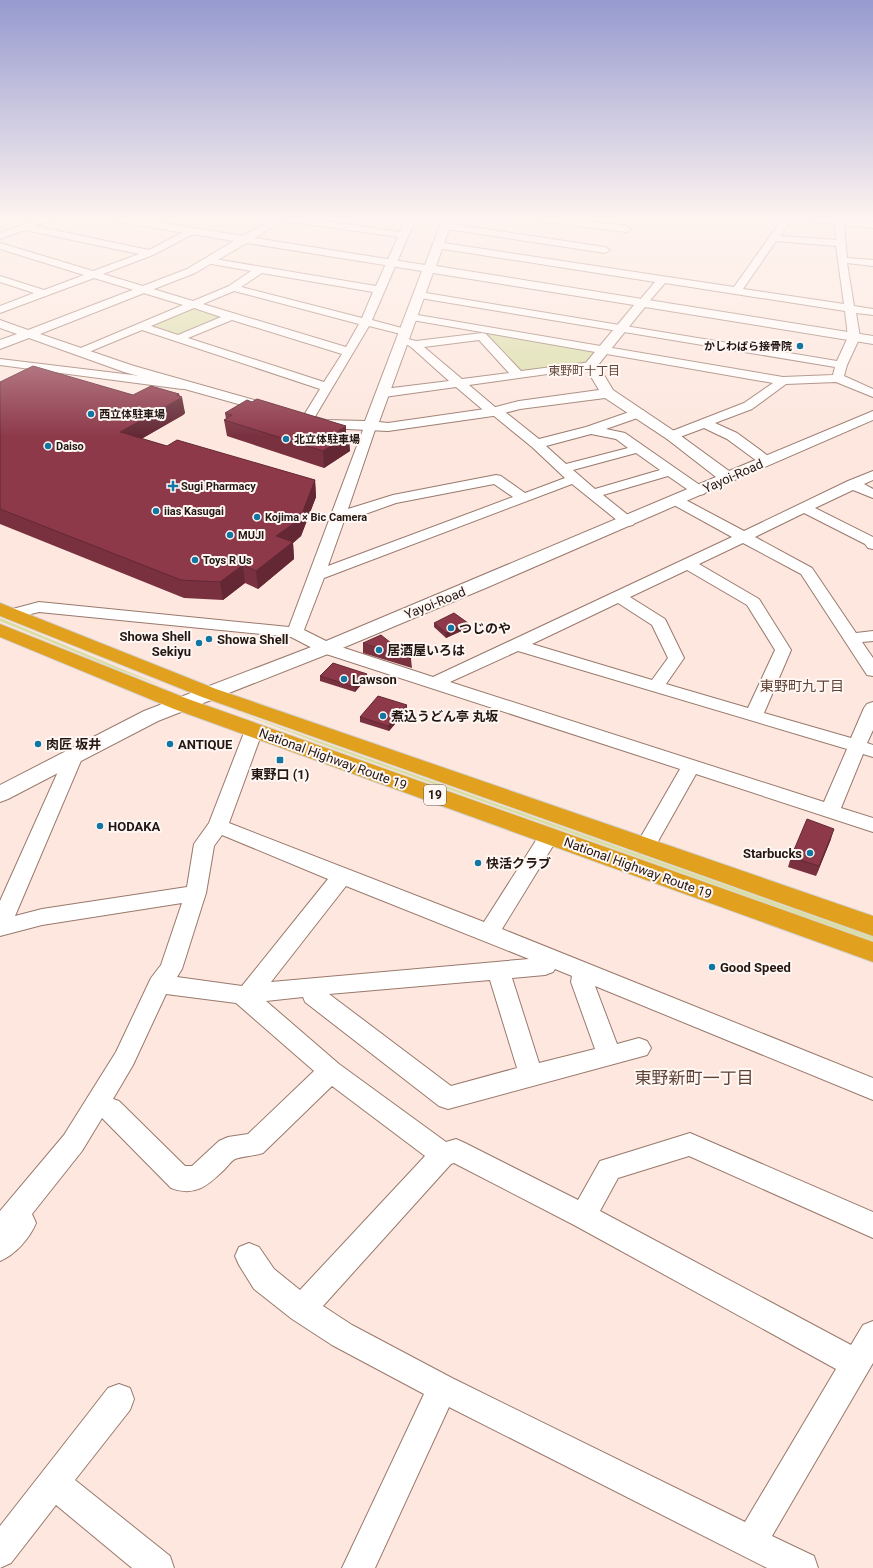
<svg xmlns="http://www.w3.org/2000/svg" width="873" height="1568" font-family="Roboto,'Noto Sans JP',sans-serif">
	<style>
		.green { fill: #d9dea7 }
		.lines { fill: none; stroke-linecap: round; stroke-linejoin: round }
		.street-casing { stroke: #99796c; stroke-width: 2 }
		.secondary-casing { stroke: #99796c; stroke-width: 2 }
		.highway-casing { stroke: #d3d1d0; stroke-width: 2 }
		.street { fill: #fff; fill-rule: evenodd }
		.secondary { fill: #fff; fill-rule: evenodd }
		.highway { fill: #e1a01e; fill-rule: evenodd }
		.wall { fill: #793140 }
		.shaded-wall { fill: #632834 }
		.building { fill: #8d394a; stroke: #632834 }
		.poi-dot { fill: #1375a2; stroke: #fff7f4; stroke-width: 1.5 }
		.labels { text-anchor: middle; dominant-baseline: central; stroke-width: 4; stroke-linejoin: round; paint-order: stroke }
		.far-poi-label { font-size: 11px; font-weight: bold; fill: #241712; stroke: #fff7f4; text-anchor: start }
		.far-neighbourhood-label { font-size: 12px; fill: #604337; stroke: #fff7f4 }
		.shield { fill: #fff7f4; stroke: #665a56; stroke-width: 1 }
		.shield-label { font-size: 12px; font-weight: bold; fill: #241712 }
		.street-label { font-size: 13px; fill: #241712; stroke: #fff7f4 }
		.poi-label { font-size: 13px; font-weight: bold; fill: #241712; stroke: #fff7f4; text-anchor: start }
		.neighbourhood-label { font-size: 14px; fill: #604337; stroke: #fff7f4 }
		.near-neighbourhood-label { font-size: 17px; fill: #604337; stroke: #fff7f4 }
	</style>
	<rect width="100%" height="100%" fill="#fde7de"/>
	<path class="green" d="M 194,307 L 221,316 L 222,318 L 180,336 L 148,325 Z
		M 489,333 L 595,351 L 586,363 L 583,364 L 525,372 L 521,371 L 486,336 Z
		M 0,618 L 163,686 L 116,669 L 0,621 Z
		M 232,710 L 873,937 L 873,941 L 329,747 Z"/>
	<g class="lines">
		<defs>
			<path id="street" d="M 42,218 L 55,218 L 53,220 L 35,226 L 149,250 L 189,229 L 195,229 L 197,231 L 195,233 L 153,255 L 103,274 L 193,301 L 229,286 L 251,271 L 206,263 L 204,261 L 206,259 L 209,258 L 376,286 L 398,237 L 285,221 L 280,218 L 304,218 L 400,232 L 406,218 L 416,218 L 372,320 L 409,330 L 411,332 L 405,335 L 369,326 L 313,420 L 311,423 L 303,423 L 301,420 L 320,389 L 142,330 L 84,354 L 76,354 L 74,352 L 76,350 L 183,305 L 94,278 L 0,313 L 0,306 L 34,293 L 0,282 L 0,276 L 44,290 L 84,275 L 0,249 L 0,243 L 93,271 L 139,254 L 25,230 L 0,239 L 0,233 ZM 262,273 L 373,292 L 362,318 L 241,287 ZM 234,291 L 359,324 L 346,347 L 203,304 ZM 194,308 L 221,317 L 178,335 L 151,326 ZM 232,320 L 342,354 L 324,382 L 188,338 Z
				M 534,218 L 560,218 L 626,226 L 631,229 L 626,232 L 539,221 Z
				M 783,218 L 793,218 L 780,236 L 836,240 L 835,224 L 809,221 L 804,218 L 844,218 L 873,222 L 873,228 L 844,225 L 847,258 L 873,260 L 873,266 L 847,263 L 854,306 L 873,309 L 873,315 L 856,313 L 860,337 L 847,365 L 844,376 L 873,389 L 873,397 L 836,382 L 786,384 L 752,409 L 715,423 L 737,433 L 771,458 L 773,461 L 771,464 L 761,464 L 727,439 L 704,428 L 672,440 L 667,439 L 666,436 L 667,433 L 744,403 L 773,383 L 412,320 L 407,317 L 412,314 L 783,377 L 833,375 L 835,367 L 420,298 L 415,295 L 420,292 L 837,361 L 848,337 L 845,311 L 665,283 L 647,304 L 643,305 L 638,302 L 655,282 L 437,248 L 432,245 L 437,242 L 734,287 ZM 776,241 L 836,246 L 844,304 L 743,289 Z
				M 444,223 L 605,247 L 610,250 L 605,253 L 441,228 L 439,226 Z
				M 482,333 L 486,334 L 521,371 L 591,362 L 595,363 L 597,365 L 595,367 L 591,368 L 469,385 L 495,407 L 500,408 L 539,439 L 586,427 L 635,410 L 643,410 L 645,413 L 643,416 L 606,429 L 625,433 L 704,488 L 706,491 L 704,494 L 699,495 L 694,494 L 668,476 L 603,495 L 633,519 L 635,522 L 633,525 L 628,526 L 623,525 L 572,484 L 324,578 L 304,630 L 332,644 L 433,677 L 732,537 L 672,504 L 670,501 L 672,498 L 677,497 L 682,498 L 744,531 L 848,481 L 873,471 L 873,480 L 864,484 L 873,489 L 873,498 L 853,490 L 815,508 L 873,537 L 873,549 L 868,548 L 865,544 L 804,513 L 755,537 L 812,568 L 856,633 L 873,631 L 873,641 L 862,642 L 873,658 L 873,676 L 867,675 L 801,574 L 743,543 L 699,564 L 759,599 L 791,650 L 764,713 L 851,738 L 864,708 L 867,704 L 873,702 L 873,730 L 867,743 L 873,745 L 873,757 L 863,754 L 841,808 L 873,818 L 873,832 L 696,774 L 652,852 L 645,854 L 638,852 L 635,847 L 680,769 L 320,652 L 291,637 L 39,612 L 11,619 L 5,617 L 3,614 L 5,611 L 39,602 L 289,627 L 364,427 L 365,424 L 375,424 L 376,427 L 348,509 L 393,495 L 496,475 L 501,476 L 525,493 L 565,478 L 532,447 L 494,416 L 489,415 L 456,387 L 384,397 L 380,396 L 378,393 L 380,390 L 384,389 L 449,381 L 411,347 L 402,342 L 404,340 L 408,339 L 416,341 ZM 479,340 L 509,373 L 462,379 L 424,347 ZM 591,434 L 616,439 L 628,448 L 566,464 L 546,446 ZM 636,453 L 660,470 L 595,489 L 573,470 ZM 494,484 L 513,497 L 328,566 L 345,518 L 357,517 L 396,503 ZM 687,570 L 747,605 L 775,650 L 748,708 L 666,684 L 684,658 L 665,619 L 630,597 ZM 618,603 L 652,625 L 668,658 L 652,680 L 532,644 ZM 518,651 L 847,749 L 824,802 L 450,682 Z
				M 0,359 L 182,381 L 186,382 L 188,385 L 186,388 L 182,389 L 0,365 Z
				M 254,724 L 260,726 L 263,730 L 229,823 L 484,922 L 542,831 L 549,829 L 556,831 L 559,836 L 502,929 L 873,1078 L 873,1100 L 595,986 L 617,1044 L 639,1038 L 647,1041 L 651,1048 L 647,1055 L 448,1109 L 439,1106 L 305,1002 L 303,997 L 266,1001 L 339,1064 L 446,1142 L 456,1139 L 465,1143 L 578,1200 L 600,1161 L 690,1133 L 873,1212 L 873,1238 L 689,1156 L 618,1178 L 600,1211 L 851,1345 L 863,1325 L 873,1321 L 873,1363 L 772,1536 L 814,1556 L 818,1568 L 767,1568 L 449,1407 L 375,1568 L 342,1568 L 424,1394 L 332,1345 L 292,1319 L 254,1289 L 239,1265 L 235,1256 L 239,1247 L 249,1243 L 259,1247 L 274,1269 L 300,1290 L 425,1156 L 332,1086 L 263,1153 C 254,1156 244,1156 235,1159 C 231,1161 227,1167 224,1170 C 207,1186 195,1197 171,1188 L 102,1118 L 82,1151 L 32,1214 L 36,1223 C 30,1238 15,1255 0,1261 L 0,1211 L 64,1135 L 116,1052 L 151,978 L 161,965 L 182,903 L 42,925 L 0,936 L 0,901 L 65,756 L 67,752 L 74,750 L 81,752 L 83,756 L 15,916 L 42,909 L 187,887 L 194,844 L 209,823 L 245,730 L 248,726 ZM 222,835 L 328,879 L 242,986 L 177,977 L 182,969 L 206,893 L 214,846 ZM 346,886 L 529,959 L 271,982 ZM 555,969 L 572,976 L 571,982 L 595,1049 L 539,1063 L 512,978 L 545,975 L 553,972 ZM 490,980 L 517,1068 L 451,1086 L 329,994 ZM 166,994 L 236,1003 L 314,1071 L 248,1134 L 228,1137 L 219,1141 L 192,1166 L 185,1166 L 119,1101 L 113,1099 L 133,1065 ZM 454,1163 L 574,1225 L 836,1369 L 745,1522 L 452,1378 L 352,1325 L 323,1306 L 451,1164 Z
				M 119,1384 L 130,1388 L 134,1399 L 130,1410 L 75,1480 L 170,1556 L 174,1568 L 132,1568 L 56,1505 L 11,1563 L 0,1568 L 0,1526 L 108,1388 Z"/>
			<path id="secondary" d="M 108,218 L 132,218 L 243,236 L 274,218 L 286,218 L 255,238 L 425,265 L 443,218 L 453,218 L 436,266 L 873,336 L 873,344 L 645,307 L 598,365 L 613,390 L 677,433 L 729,471 L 873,411 L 873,420 L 488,587 L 333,652 L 158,721 L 8,799 L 0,802 L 0,785 L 144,711 L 319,644 L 716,477 L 667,439 L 605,398 L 520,409 L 493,416 L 388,431 L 326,428 L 306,423 L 304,420 L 306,417 L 311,416 L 326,420 L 365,421 L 422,271 L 247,243 L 195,273 L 40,334 L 134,366 L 279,407 L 281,410 L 279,413 L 274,414 L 124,372 L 29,338 L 0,349 L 0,340 L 17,334 L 0,328 L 0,320 L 28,330 L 187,269 L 234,241 L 113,221 ZM 433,273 L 634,305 L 584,365 L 599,390 L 519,401 L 492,408 L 388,423 L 379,422 Z"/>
			<path id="highway" d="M 0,603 L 216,689 L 873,916 L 873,936 L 202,697 L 0,616 Z
				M 0,624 L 188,699 L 873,942 L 873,962 L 174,709 L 0,637 Z"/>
		</defs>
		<use href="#street" class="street-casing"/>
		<use href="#secondary" class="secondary-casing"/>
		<use href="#highway" class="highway-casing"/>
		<use href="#street" class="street"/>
		<use href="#secondary" class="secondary"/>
		<use href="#highway" class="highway"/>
	</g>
	<path class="wall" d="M 0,382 L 133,395 L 179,394 L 185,413 L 183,415 L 141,439 L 167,446 L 315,480 L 316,497 L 301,536 L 293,543 L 294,559 L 258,589 L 245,583 L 223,600 L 184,598 L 0,524 Z
		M 225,413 L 346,433 L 350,451 L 324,468 L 227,436 L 224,420 L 226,419 Z
		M 434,623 L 468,628 L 446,638 L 434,627 Z
		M 363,643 L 411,659 L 412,668 L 363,653 Z
		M 320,676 L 367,678 L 355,692 L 320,681 Z
		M 407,710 L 389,731 L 360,722 L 360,717 Z
		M 831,839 L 816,876 L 788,867 L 791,857 Z"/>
	<path class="shaded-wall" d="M 179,394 L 180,399 L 182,397 L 185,413 L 183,415 L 124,449 L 120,432 Z
		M 346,426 L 346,436 L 349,434 L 350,451 L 324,468 L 323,451 L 338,431 Z
		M 315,480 L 316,497 L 301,536 L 293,543 L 294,559 L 258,589 L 256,571 L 276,536 Z
		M 243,565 L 245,583 L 223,600 L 220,582 Z
		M 468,623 L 468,628 L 446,638 L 446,633 Z
		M 367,674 L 367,678 L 355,692 L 355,687 Z
		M 407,705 L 407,710 L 389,731 L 388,726 Z
		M 834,829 L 831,839 L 816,876 L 819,866 Z"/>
	<path class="building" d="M 33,366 L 133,395 L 151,386 L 179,394 L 177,395 L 182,397 L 181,398 L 120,432 L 167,446 L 177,440 L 315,480 L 300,519 L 276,536 L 293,542 L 256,571 L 243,565 L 220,582 L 181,580 L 0,509 L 0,382 Z
		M 257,399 L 346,426 L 338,431 L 349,434 L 323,451 L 224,420 L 232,415 L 225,413 L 247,400 L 252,402 Z
		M 454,613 L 468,623 L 446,633 L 434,623 Z
		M 381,635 L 411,659 L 363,643 Z
		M 333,663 L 367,674 L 355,687 L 320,676 Z
		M 378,696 L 407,705 L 388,726 L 360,717 Z
		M 807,819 L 834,829 L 819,866 L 791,857 Z"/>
	<linearGradient id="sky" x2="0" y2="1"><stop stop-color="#969acf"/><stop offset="0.5" stop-color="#fef4f0"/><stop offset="1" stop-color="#fef4f0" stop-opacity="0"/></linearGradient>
	<rect width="873" height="437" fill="url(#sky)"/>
	<g class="poi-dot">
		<circle cx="800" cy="346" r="4"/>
		<circle cx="91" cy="414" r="4"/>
		<circle cx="286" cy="439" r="4"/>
		<circle cx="48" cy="446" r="4"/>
		<path d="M171 480h4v4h4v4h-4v4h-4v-4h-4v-4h4z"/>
		<circle cx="156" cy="511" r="4"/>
		<circle cx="257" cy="517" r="4"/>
		<circle cx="230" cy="535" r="4"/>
		<circle cx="195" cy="560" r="4"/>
		<circle cx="451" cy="628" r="4"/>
		<circle cx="209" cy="639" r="4"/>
		<circle cx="199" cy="643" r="4"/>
		<circle cx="379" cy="650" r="4"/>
		<circle cx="344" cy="679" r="4"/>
		<circle cx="383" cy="716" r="4"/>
		<circle cx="38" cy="744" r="4"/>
		<circle cx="170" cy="744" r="4"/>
		<rect x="276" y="756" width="8" height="8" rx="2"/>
		<circle cx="100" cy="826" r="4"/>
		<circle cx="810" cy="853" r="4"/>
		<circle cx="478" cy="863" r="4"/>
		<circle cx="712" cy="967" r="4"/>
	</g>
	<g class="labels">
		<g class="far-poi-label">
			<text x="792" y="346" text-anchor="end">かしわばら接骨院</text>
			<text x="99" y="414">西立体駐車場</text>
			<text x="294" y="439">北立体駐車場</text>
			<text x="56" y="446">Daiso</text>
			<text x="181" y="486">Sugi Pharmacy</text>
			<text x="164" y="511">iias Kasugai</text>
			<text x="265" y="517">Kojima × Bic Camera</text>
			<text x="238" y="535">MUJI</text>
			<text x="203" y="560">Toys R Us</text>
		</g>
		<g class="far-neighbourhood-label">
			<text x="584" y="371">東野町十丁目</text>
		</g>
		<rect class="shield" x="424" y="785" width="22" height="20" rx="3"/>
		<g class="shield-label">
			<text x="435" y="795">19</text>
		</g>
		<g class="street-label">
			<text transform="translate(733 476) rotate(-24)">Yayoi-Road</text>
			<text transform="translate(435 603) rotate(-22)">Yayoi-Road</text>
			<text transform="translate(333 759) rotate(20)">National Highway Route 19</text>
			<text transform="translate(638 868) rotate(20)">National Highway Route 19</text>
		</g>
		<g class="poi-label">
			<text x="459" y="628">つじのや</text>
			<text x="191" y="636" text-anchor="end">Showa Shell<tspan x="191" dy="15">Sekiyu</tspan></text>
			<text x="217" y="639">Showa Shell</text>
			<text x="387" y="650">居酒屋いろは</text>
			<text x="352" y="679">Lawson</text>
			<text x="391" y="716">煮込うどん亭 丸坂</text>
			<text x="46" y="744">肉匠 坂井</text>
			<text x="178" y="744">ANTIQUE</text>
			<text x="280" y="774" text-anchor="middle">東野口 (1)</text>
			<text x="108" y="826">HODAKA</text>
			<text x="802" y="853" text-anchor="end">Starbucks</text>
			<text x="486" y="863">快活クラブ</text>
			<text x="720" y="967">Good Speed</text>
		</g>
		<g class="neighbourhood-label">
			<text x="802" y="686">東野町九丁目</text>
		</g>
		<g class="near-neighbourhood-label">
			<text x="694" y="1078">東野新町一丁目</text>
		</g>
	</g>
</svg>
